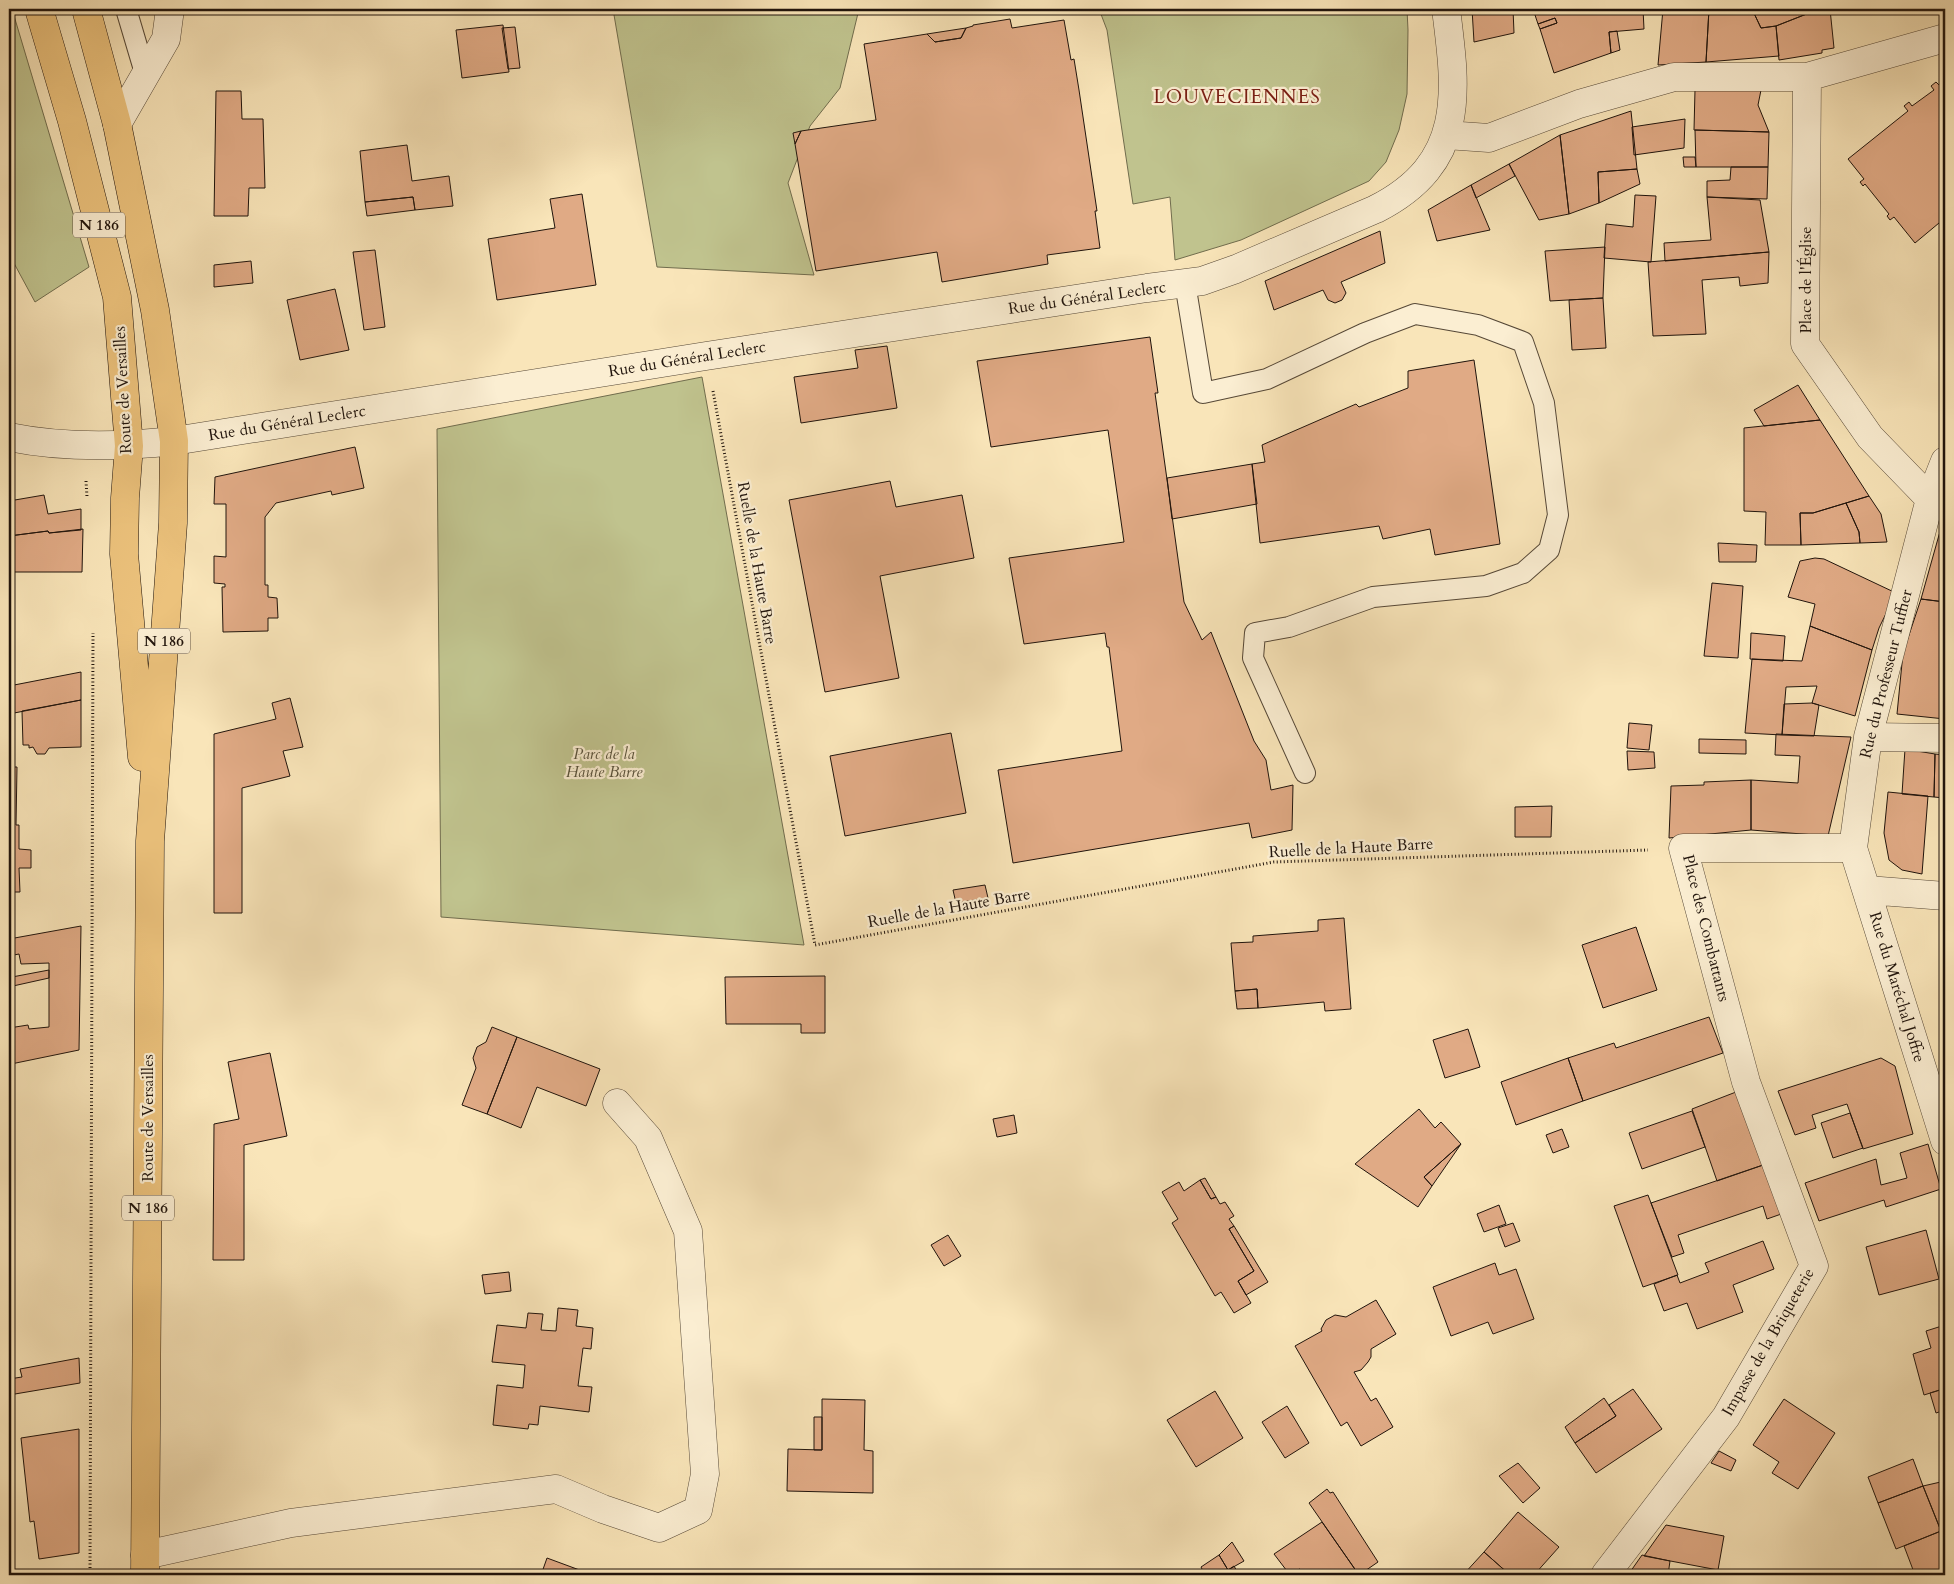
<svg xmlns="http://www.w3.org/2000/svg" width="1954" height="1584" font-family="Cardo,serif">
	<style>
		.green { fill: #c0c38e; stroke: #706c4d }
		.building { fill: #e0aa85; stroke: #20140c }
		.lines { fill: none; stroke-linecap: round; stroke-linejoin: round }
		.lane-casing { stroke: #564837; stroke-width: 22 }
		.street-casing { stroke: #564837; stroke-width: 29 }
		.primary-casing { stroke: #20140c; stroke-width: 29 }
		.path { stroke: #20140c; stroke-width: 3; stroke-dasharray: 1 2.5; stroke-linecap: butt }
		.lane { stroke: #fbeed2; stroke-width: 20 }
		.street { stroke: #fbeed2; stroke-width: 28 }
		.primary { stroke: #ecc27c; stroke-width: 28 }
		.labels { text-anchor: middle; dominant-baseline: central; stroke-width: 4.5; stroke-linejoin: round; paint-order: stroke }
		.shield { fill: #fbeed2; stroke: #625547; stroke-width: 1 }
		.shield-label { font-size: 15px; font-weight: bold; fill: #20140c }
		.street-label { font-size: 16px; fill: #20140c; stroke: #fbeed2 }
		.park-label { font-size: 16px; font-style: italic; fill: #58513a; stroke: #fbeed2 }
		.quarter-label { font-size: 19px; letter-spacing: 1px; fill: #7a1f14; stroke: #fbeed2 }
	</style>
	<rect width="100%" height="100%" fill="#f9e5b9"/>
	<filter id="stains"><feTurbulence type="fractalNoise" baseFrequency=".004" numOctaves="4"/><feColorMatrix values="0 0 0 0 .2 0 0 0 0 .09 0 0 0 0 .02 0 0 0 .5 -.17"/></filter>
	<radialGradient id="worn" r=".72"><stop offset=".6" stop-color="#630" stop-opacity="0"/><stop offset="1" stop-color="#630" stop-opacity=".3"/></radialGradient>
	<path class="green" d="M 9,9 L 12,9 L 89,267 L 35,302 L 9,254 Z
		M 613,9 L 859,9 L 840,88 L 810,126 L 788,183 L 814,275 L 657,267 Z
		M 1099,9 L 1407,9 L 1408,30 L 1407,94 L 1399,130 L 1386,162 L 1369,181 L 1241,240 L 1175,260 L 1170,197 L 1133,204 L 1107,30 Z
		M 702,377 L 804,945 L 441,917 L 437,429 Z"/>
	<path class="building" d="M 1472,9 L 1513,9 L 1514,33 L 1474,42 Z
		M 1533,9 L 1643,9 L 1644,29 L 1609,32 L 1611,53 L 1554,73 L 1540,29 L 1557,23 L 1555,18 L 1538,24 Z
		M 1663,9 L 1709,9 L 1706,62 L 1658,65 Z
		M 1709,9 L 1752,9 L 1761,28 L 1776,26 L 1779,56 L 1706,62 Z
		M 1752,9 L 1817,9 L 1817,10 L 1776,26 L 1761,28 Z
		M 1830,9 L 1834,48 L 1822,50 L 1822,53 L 1779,60 L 1776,26 L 1819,9 Z
		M 1555,18 L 1557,23 L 1540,29 L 1538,24 Z
		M 1010,19 L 1012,28 L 1064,20 L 1071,60 L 1074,59 L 1079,90 L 1097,211 L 1095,211 L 1100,248 L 1047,255 L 1048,264 L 942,282 L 937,252 L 816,271 L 795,144 L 801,131 L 876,120 L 864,44 L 927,34 L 935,42 L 961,38 L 966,28 L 973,26 L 973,25 Z
		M 503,25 L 509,72 L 462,78 L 456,30 Z
		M 515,27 L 520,68 L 508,69 L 502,28 Z
		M 966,28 L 961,38 L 935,42 L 927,34 Z
		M 1617,31 L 1620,50 L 1611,53 L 1609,32 Z
		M 1945,81 L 1945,218 L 1915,243 L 1894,217 L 1890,220 L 1887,216 L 1889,214 L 1865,184 L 1863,186 L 1860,182 L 1864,179 L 1848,159 L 1908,111 L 1904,106 L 1909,102 L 1912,106 L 1934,90 L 1931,86 L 1936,82 L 1939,85 Z
		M 1762,85 L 1758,105 L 1769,132 L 1694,130 L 1695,90 Z
		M 216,91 L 241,91 L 242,119 L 263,119 L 265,188 L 249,188 L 248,216 L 214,216 Z
		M 1631,111 L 1637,169 L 1598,172 L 1599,203 L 1569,214 L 1560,135 Z
		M 1685,119 L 1684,148 L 1634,155 L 1632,127 Z
		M 1695,130 L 1769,132 L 1768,167 L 1696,167 Z
		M 801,131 L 795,144 L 793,133 Z
		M 1560,135 L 1569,214 L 1539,220 L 1509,164 Z
		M 407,145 L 412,181 L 449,176 L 453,206 L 415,210 L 413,197 L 365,202 L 360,151 Z
		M 1683,157 L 1695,157 L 1696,167 L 1684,167 Z
		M 1509,164 L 1515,176 L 1476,198 L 1471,185 Z
		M 1731,167 L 1768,167 L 1767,199 L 1707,197 L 1707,181 L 1730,180 Z
		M 1637,169 L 1640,184 L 1599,203 L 1598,172 Z
		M 1471,185 L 1490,230 L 1437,241 L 1428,210 Z
		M 582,194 L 596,285 L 497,300 L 488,239 L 555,228 L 550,199 Z
		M 1635,195 L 1656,196 L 1651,262 L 1604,258 L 1606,224 L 1633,227 Z
		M 413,197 L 415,210 L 367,216 L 365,202 Z
		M 1707,197 L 1760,200 L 1769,252 L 1665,261 L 1664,243 L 1711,240 Z
		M 1380,231 L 1385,263 L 1341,282 L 1346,293 L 1342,300 L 1335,303 L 1328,300 L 1323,290 L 1274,310 L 1265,281 Z
		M 1605,247 L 1603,298 L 1550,301 L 1545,251 Z
		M 375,250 L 385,327 L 364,330 L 353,252 Z
		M 1769,252 L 1768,283 L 1740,286 L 1739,277 L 1702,280 L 1706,334 L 1653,336 L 1648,262 Z
		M 251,261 L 253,283 L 214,287 L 214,265 Z
		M 335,289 L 349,350 L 300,360 L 287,300 Z
		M 1603,298 L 1606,348 L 1572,350 L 1569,300 Z
		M 1150,337 L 1158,393 L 1155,393 L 1184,602 L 1202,640 L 1211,632 L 1254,741 L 1266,760 L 1271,790 L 1293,785 L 1292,830 L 1252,838 L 1249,823 L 1013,863 L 998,770 L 1122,751 L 1109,647 L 1107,647 L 1105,633 L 1024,644 L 1009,558 L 1124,542 L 1108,430 L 991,447 L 977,361 Z
		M 887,346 L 897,408 L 801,423 L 794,377 L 858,368 L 855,350 Z
		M 1474,360 L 1500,544 L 1435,555 L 1430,529 L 1383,539 L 1379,526 L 1260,543 L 1252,464 L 1265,462 L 1262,445 L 1356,404 L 1359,407 L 1408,388 L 1408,371 Z
		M 1798,385 L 1820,420 L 1764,426 L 1754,410 Z
		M 1820,420 L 1869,496 L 1813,513 L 1800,513 L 1801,545 L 1765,545 L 1766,512 L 1744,511 L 1744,428 Z
		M 355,447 L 364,488 L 332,495 L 331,491 L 276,503 L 265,517 L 265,585 L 268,585 L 268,597 L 277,598 L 278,618 L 268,618 L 268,631 L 223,632 L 222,587 L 225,587 L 225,584 L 214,583 L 214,556 L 226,557 L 226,504 L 214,504 L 215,477 Z
		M 1252,464 L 1257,504 L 1172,519 L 1167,478 Z
		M 890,481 L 896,507 L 962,495 L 974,558 L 880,576 L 899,678 L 825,692 L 789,500 Z
		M 44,495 L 48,514 L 81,509 L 81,530 L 49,533 L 48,531 L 9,536 L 9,501 Z
		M 1869,496 L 1881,514 L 1887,542 L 1860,543 L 1859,532 L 1846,503 Z
		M 1846,503 L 1859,532 L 1860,543 L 1801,545 L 1800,513 L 1813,513 Z
		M 1945,518 L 1945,536 L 1939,535 Z
		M 83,529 L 82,572 L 9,572 L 9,536 L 48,531 L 49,533 Z
		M 1939,535 L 1945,536 L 1945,602 L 1921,599 Z
		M 1718,543 L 1757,545 L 1756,562 L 1719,562 Z
		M 1815,558 L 1824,559 L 1896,593 L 1879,628 L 1872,650 L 1810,626 L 1815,604 L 1788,597 L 1800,561 Z
		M 1712,583 L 1743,586 L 1738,658 L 1704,656 Z
		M 1921,599 L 1945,602 L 1945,719 L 1897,714 L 1903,653 Z
		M 1810,626 L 1872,650 L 1855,716 L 1812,703 L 1817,686 L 1786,687 L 1782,735 L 1745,733 L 1752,659 L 1802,661 Z
		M 1751,633 L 1785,636 L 1783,661 L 1750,659 Z
		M 81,672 L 81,700 L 9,714 L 9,686 Z
		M 290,698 L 303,747 L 283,751 L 290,776 L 242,788 L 242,913 L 214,913 L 214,734 L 276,719 L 272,703 Z
		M 81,700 L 81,747 L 49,748 L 45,754 L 37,754 L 33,747 L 29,748 L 29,745 L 23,745 L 22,711 Z
		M 1812,703 L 1819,705 L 1814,736 L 1782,735 L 1784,704 Z
		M 1629,723 L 1652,725 L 1649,750 L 1627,748 Z
		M 951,733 L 966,813 L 845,836 L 830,756 Z
		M 1776,734 L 1851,737 L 1828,836 L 1751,830 L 1751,780 L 1798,783 L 1800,756 L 1775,755 Z
		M 1699,739 L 1746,740 L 1746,754 L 1699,753 Z
		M 1905,749 L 1935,754 L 1934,797 L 1902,794 Z
		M 1627,751 L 1654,752 L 1655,768 L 1628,770 Z
		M 1935,754 L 1945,755 L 1945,798 L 1934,797 Z
		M 9,767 L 17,767 L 16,825 L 19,825 L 19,849 L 31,850 L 31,868 L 19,868 L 20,892 L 9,892 Z
		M 1751,780 L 1751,830 L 1669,838 L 1671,786 L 1704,785 L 1704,782 Z
		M 1888,792 L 1928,796 L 1922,874 L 1902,870 L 1889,860 L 1884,833 Z
		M 1552,806 L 1551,837 L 1515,837 L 1515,807 Z
		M 985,885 L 988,898 L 956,903 L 953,890 Z
		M 1344,918 L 1351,1009 L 1325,1011 L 1324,1002 L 1258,1008 L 1257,989 L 1235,991 L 1231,943 L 1253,942 L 1253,936 L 1318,931 L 1318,920 Z
		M 81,926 L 79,1050 L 11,1064 L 9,1050 L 9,1028 L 28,1025 L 29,1029 L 49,1027 L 49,963 L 21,964 L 19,954 L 9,956 L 9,939 Z
		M 1636,927 L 1657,990 L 1603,1008 L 1582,945 Z
		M 49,970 L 49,978 L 13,986 L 12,977 Z
		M 825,976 L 825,1033 L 801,1033 L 801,1024 L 726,1024 L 725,977 Z
		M 1257,989 L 1258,1008 L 1237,1009 L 1235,991 Z
		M 1709,1017 L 1723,1053 L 1583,1101 L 1568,1058 L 1614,1043 L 1616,1048 Z
		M 492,1027 L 517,1037 L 487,1114 L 462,1105 L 476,1068 L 473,1058 L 477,1047 L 486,1042 Z
		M 1468,1029 L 1480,1067 L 1445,1078 L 1433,1040 Z
		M 517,1037 L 600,1069 L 586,1106 L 537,1087 L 521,1128 L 487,1114 Z
		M 270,1053 L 287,1136 L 244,1145 L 244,1260 L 213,1260 L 214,1124 L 239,1119 L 228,1062 Z
		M 1568,1058 L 1583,1101 L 1516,1125 L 1501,1082 Z
		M 1881,1058 L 1895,1066 L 1913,1134 L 1863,1149 L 1847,1104 L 1812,1115 L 1816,1128 L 1795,1135 L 1778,1091 Z
		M 1736,1092 L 1766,1164 L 1717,1181 L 1692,1109 Z
		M 1419,1109 L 1435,1128 L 1441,1122 L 1461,1144 L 1424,1177 L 1432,1186 L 1418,1207 L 1355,1164 Z
		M 1692,1111 L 1705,1147 L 1642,1169 L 1629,1133 Z
		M 1850,1113 L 1863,1148 L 1833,1158 L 1821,1123 Z
		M 1014,1115 L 1017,1133 L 997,1137 L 993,1119 Z
		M 1562,1129 L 1569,1147 L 1553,1153 L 1546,1135 Z
		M 1461,1144 L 1432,1186 L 1424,1177 Z
		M 1928,1144 L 1941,1189 L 1886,1207 L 1884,1200 L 1819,1221 L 1805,1183 L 1876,1159 L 1881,1185 L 1907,1178 L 1900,1153 Z
		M 1766,1164 L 1787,1212 L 1767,1219 L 1763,1206 L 1678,1235 L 1684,1253 L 1672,1257 L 1651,1203 Z
		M 1205,1178 L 1216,1197 L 1211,1199 L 1200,1180 Z
		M 1200,1180 L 1211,1199 L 1216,1197 L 1220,1204 L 1225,1202 L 1234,1216 L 1229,1219 L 1234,1226 L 1229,1229 L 1254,1271 L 1238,1281 L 1251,1303 L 1234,1313 L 1221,1292 L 1215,1296 L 1172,1223 L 1178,1219 L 1162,1192 L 1179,1182 L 1184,1191 Z
		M 1648,1195 L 1678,1275 L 1643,1287 L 1614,1206 Z
		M 1499,1205 L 1506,1224 L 1484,1232 L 1477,1214 Z
		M 1513,1223 L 1520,1241 L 1505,1247 L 1498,1228 Z
		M 1234,1226 L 1268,1282 L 1246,1295 L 1238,1281 L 1254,1271 L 1229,1229 Z
		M 1926,1230 L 1939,1279 L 1879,1295 L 1866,1247 Z
		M 948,1235 L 961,1256 L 944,1266 L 931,1245 Z
		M 1763,1241 L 1774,1269 L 1733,1285 L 1743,1312 L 1697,1329 L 1687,1303 L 1664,1311 L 1654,1284 L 1677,1275 L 1680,1283 L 1709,1272 L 1705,1263 Z
		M 1495,1263 L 1499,1275 L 1516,1269 L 1534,1319 L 1493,1334 L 1488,1322 L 1451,1336 L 1433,1287 Z
		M 509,1272 L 511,1291 L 485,1294 L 482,1275 Z
		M 1376,1300 L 1396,1334 L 1371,1349 L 1371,1357 L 1368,1362 L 1361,1370 L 1354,1372 L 1371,1401 L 1376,1398 L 1393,1427 L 1361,1446 L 1347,1422 L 1341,1426 L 1295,1346 L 1322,1331 L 1321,1329 L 1326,1320 L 1335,1315 L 1346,1317 Z
		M 558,1308 L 578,1310 L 576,1326 L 593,1328 L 591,1349 L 583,1348 L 578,1386 L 592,1387 L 589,1412 L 540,1406 L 538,1425 L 529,1424 L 528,1429 L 493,1425 L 497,1385 L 523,1388 L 525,1365 L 492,1362 L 497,1325 L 526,1328 L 528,1313 L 543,1314 L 541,1330 L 556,1331 Z
		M 1945,1325 L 1945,1395 L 1943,1389 L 1924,1395 L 1913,1354 L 1931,1348 L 1926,1331 Z
		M 79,1358 L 80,1383 L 9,1395 L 9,1379 L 22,1377 L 20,1369 Z
		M 1633,1389 L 1662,1429 L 1596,1473 L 1575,1443 L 1616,1416 L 1609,1405 Z
		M 1943,1389 L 1945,1410 L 1936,1413 L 1930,1393 Z
		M 1215,1391 L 1243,1438 L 1196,1467 L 1167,1420 Z
		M 1604,1398 L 1616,1416 L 1575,1443 L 1565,1427 Z
		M 822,1399 L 865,1400 L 864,1450 L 873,1451 L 873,1493 L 787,1491 L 788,1449 L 822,1450 Z
		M 1784,1399 L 1835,1433 L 1798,1489 L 1772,1473 L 1779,1462 L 1753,1445 Z
		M 1287,1406 L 1309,1443 L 1285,1458 L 1262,1422 Z
		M 814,1417 L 822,1417 L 822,1450 L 814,1450 Z
		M 79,1429 L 79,1553 L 39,1559 L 34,1521 L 30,1522 L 21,1438 Z
		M 1719,1451 L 1736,1460 L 1731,1471 L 1711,1463 Z
		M 1913,1459 L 1923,1486 L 1878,1503 L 1868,1477 Z
		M 1518,1463 L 1540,1488 L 1523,1503 L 1499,1476 Z
		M 1945,1481 L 1945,1575 L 1915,1575 L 1904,1546 L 1941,1531 L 1923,1486 Z
		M 1923,1486 L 1941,1531 L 1896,1549 L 1878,1503 Z
		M 1327,1489 L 1330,1493 L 1333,1492 L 1378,1562 L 1359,1575 L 1309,1503 Z
		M 1518,1512 L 1559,1547 L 1534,1575 L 1510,1575 L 1484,1552 Z
		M 1322,1522 L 1359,1575 L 1304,1575 L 1300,1569 L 1290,1575 L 1274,1554 Z
		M 1666,1525 L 1724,1536 L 1718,1570 L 1644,1556 Z
		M 1232,1542 L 1244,1561 L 1228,1570 L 1219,1555 Z
		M 1484,1552 L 1510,1575 L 1463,1575 Z
		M 1219,1555 L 1231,1575 L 1205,1575 L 1201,1567 Z
		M 1642,1555 L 1670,1561 L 1668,1575 L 1628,1575 Z
		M 547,1558 L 593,1575 L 541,1575 Z
		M 1234,1566 L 1239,1575 L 1231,1575 L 1228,1570 Z
		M 1300,1569 L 1304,1575 L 1290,1575 Z
		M 1720,1570 L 1733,1573 L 1733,1575 L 1720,1575 Z"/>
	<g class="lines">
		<defs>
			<path id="lane" d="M 126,9 L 145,73
				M 1185,283 L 1203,393 L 1267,379 L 1365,333 L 1415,314 L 1478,325 L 1523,342 L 1544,403 L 1558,515 L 1549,550 L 1523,573 L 1486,586 L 1373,597 L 1289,627 L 1255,633 L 1253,658 L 1305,773"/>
			<path id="street" d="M 1807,77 L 1805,344 L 1870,437 L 1930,499
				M 117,124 L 166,39 L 170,9
				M 1446,135 L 1489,138 L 1579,104 L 1674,77 L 1807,77 L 1945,38
				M 9,437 C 63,448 119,447 174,441 L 706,356 L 1147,288 L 1202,281 L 1236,269 L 1376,209 C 1466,163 1457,94 1446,9
				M 1945,461 L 1930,499 L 1868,737 L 1853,848 L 1945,1141
				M 1868,737 L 1945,738
				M 1867,890 L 1945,896
				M 145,1555 L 291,1523 L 556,1489 L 603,1509 L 659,1528 L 698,1510 L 705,1474 L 688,1231 L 648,1138 L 617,1103
				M 1605,1575 L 1726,1417 L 1814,1266 L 1746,1082 L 1683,848 L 1853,848"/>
			<path id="primary" d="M 39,9 L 72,121 L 117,297 L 129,446 L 125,498 L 124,554 L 142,757
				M 86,9 L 117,124 L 155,310 L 174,441 L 173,523 L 150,841 L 145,1575"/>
		</defs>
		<use href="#lane" class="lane-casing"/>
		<use href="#street" class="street-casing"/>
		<use href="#primary" class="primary-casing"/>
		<path class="path" d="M 713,391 L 815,945 L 1274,862 L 1648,850
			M 86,481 L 87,497
			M 90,1575 L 93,633"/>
		<use href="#lane" class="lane"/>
		<use href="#street" class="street"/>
		<use href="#primary" class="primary"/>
	</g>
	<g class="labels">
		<g class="shield">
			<rect x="73" y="212.5" width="52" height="25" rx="4"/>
			<rect x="138" y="628.5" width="52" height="25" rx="4"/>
			<rect x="122" y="1195.5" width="52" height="25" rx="4"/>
		</g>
		<g class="shield-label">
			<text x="99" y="225">N 186</text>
			<text x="164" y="641">N 186</text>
			<text x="148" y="1208">N 186</text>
		</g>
		<g class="street-label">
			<text transform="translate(1806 280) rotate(-90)">Place de l'Église</text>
			<text transform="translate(1087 298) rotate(-8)">Rue du Général Leclerc</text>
			<text transform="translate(687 359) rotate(-9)">Rue du Général Leclerc</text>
			<text transform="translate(123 390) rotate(-93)">Route de Versailles</text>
			<text transform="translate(287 423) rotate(-9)">Rue du Général Leclerc</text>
			<text transform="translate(757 563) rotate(80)">Ruelle de la Haute Barre</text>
			<text transform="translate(1886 674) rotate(-76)">Rue du Professeur Tuffier</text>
			<text transform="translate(1351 848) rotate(-3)">Ruelle de la Haute Barre</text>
			<text transform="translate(949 908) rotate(-10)">Ruelle de la Haute Barre</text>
			<text transform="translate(1706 928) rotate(76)">Place des Combattants</text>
			<text transform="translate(1897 987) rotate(73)">Rue du Maréchal Joffre</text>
			<text transform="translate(148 1118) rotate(-90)">Route de Versailles</text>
			<text transform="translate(1768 1342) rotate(-60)">Impasse de la Briqueterie</text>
		</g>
		<g class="park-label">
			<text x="604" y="754">Parc de la<tspan x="604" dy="18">Haute Barre</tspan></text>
		</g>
		<g class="quarter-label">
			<text x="1237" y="97">LOUVECIENNES</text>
		</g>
	</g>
	<rect width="1954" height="1584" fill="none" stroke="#f9e5b9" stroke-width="30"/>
	<rect x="10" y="10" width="1934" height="1564" fill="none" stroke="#20140c" stroke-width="2.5"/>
	<rect x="15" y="15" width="1924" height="1554" fill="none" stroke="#20140c"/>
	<rect width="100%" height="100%" filter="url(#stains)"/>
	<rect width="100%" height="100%" fill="url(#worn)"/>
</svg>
